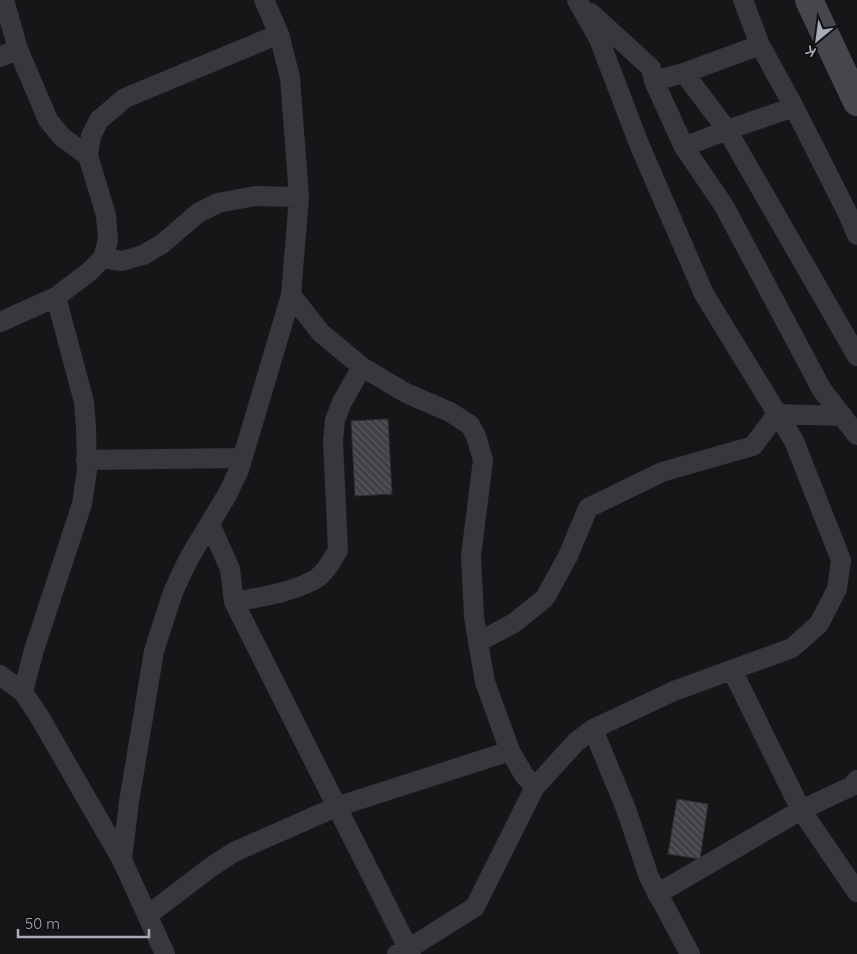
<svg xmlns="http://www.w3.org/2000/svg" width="857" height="954" font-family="Quicksand,sans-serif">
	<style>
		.building { fill: url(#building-back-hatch); stroke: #303034 }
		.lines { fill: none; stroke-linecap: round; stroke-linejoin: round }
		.minor { stroke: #37383d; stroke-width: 20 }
		.secondary { stroke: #45474d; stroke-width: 28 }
	</style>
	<defs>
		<pattern id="building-back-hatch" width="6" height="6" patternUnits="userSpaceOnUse" patternTransform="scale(1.25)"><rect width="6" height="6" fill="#404145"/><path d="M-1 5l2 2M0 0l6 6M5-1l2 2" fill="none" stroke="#595a5e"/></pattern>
	</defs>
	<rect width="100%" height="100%" fill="#161618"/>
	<path class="building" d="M 388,419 L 392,494 L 355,496 L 351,421 Z
		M 677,799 L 708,804 L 700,859 L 668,854 Z"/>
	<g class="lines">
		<path class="minor" d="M 4,0 L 18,49 L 48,120 L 62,137 L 88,156
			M 743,0 L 760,45 L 794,107 L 849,216 L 857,235
			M 591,13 L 651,68 L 654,81 L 684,147 L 724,206 L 822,390 L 857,435
			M 0,57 L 18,49
			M 684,73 L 727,130 L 857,356
			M 654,81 L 684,73 L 760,45
			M 684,147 L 727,130 L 794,107
			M 103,258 L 122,261 L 143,255 L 162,244 L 198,213 L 218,203 L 255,196 L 299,197
			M 291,295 L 321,333 L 362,367 L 406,393 L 450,412 L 470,425 L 476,436 L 483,460 L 471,556 L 474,617 L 478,642 L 485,682 L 510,751 L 524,775 L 535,787
			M 0,322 L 56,297 L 89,272 L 103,258 L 108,240 L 106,215 L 88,156 L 91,136 L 99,120 L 125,98 L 279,34
			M 86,460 L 242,458
			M 210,524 L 230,569 L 234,602 L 411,954
			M 234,602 C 261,597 289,593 314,580 C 325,574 332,560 338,550 L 333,441 L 335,420 L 342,402 L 362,367
			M 478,642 L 514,623 L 545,598 L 568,556 L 588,508 L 662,472 L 753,446 L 777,414 L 843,416
			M 732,670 L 801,810 L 857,892
			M 0,675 L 23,692 L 39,716 L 122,860
			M 23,692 L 34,650 L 82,504 L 87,470 L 86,427 L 84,402 L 56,297
			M 593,729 L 626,809 L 649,877 L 690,954
			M 657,894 L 801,810 L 852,786 L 857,780
			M 148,915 L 211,867 L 234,852 L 336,807 L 510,751
			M 165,954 L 122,860 L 129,802 L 154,651 L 173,592 L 189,558 L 227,495 L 239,470 L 291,295 L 299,197 L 290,78 L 279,34 L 264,0
			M 397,954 L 408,949 L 475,907 L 535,787 L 576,742 L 593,729 L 674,691 L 792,648 L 819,624 L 837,589 L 841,560 L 794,441 L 704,294 L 639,144 L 599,39 L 577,0"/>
		<path class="secondary" d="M 809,0 L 857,102"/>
	</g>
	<g transform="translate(817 40) rotate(209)" stroke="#111113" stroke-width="4" paint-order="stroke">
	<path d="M0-4L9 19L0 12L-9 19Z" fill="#a8adb8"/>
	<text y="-8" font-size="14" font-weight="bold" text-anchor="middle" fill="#a8adb8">K</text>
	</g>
	<path d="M18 929v8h131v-8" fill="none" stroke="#a8adb8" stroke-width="2.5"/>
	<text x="25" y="929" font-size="15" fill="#a8adb8" stroke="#111113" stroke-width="4" paint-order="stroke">50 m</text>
</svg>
